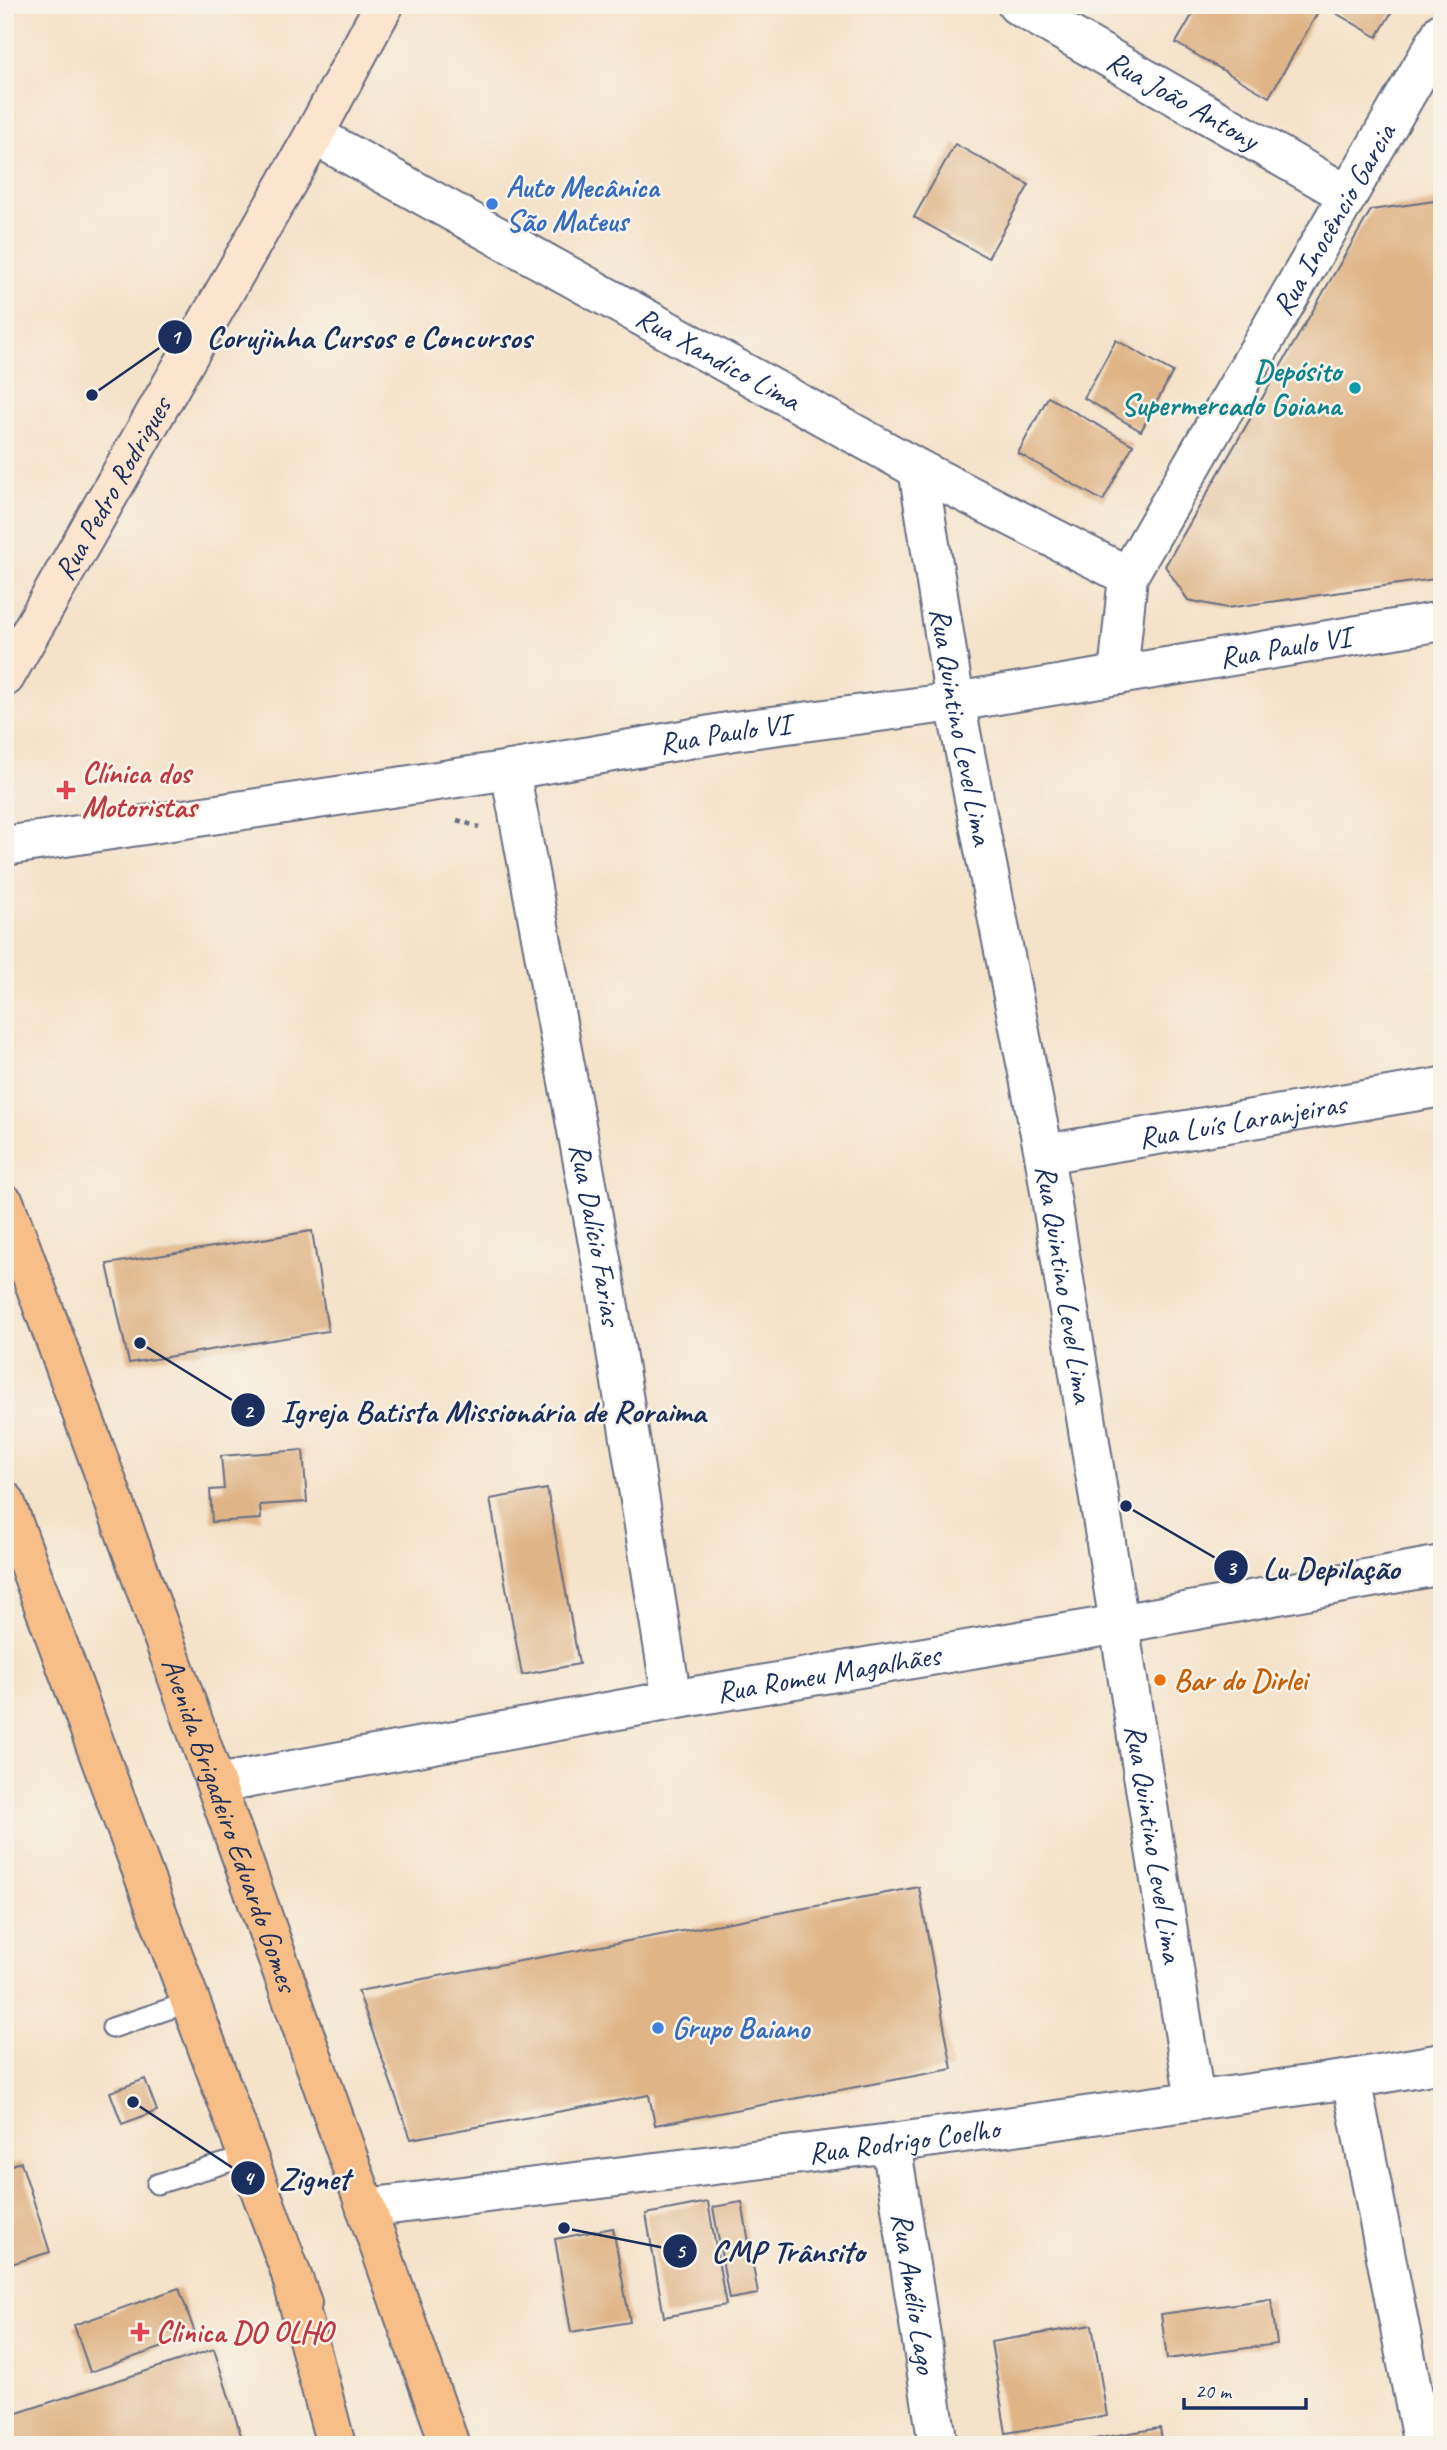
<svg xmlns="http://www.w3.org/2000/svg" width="1447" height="2450" font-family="Caveat,sans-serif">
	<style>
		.building { fill: #dfb486 }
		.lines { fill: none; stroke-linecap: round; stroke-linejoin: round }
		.service-casing { stroke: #676e83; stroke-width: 23 }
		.minor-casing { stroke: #676e83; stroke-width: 42 }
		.secondary-casing { stroke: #676e83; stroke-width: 42 }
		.primary-casing { stroke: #676e83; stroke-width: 42 }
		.trunk-casing { stroke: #676e83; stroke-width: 42 }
		.path { stroke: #676e83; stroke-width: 4.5; stroke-dasharray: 5 5; stroke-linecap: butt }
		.service { stroke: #fff; stroke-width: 19 }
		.minor { stroke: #fff; stroke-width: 38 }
		.secondary { stroke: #fce5cf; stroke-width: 38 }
		.primary { stroke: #f7be87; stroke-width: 38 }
		.trunk { stroke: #f7be87; stroke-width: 38 }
		.shop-dot { fill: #3f7fe0; stroke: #f7f3e8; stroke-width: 2.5 }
		.culture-dot { fill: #0f9aa8; stroke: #f7f3e8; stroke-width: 2.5 }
		.health-dot { fill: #e0444e; stroke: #f7f3e8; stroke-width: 2.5 }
		.food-dot { fill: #e8710a; stroke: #f7f3e8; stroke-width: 2.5 }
		.labels { text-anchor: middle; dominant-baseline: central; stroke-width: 5; stroke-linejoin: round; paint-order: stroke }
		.street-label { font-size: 30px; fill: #1b2f5e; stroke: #f7f3e8 }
		.shop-label { font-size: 30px; font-weight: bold; fill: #366cbe; stroke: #f7f3e8; text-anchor: start }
		.culture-label { font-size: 30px; font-weight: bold; fill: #0d838f; stroke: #f7f3e8; text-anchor: end }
		.health-label { font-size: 30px; font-weight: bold; fill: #be3a42; stroke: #f7f3e8; text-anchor: start }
		.food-label { font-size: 30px; font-weight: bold; fill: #c56008; stroke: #f7f3e8; text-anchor: start }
		.leader { fill: none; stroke: #1b2f5e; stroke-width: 2.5 }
		.callout-dot { fill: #1b2f5e; stroke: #f7f3e8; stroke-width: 2.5 }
		.mark-label { font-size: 21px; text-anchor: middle; font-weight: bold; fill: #fff }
		.callout-label { font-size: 32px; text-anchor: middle; font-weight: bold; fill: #1b2f5e; stroke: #f7f3e8; stroke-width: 5; stroke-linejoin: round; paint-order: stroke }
	</style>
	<rect width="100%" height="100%" fill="#f7f3e8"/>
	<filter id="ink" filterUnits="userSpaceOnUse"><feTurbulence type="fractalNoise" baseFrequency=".0143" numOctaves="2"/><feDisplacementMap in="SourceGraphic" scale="14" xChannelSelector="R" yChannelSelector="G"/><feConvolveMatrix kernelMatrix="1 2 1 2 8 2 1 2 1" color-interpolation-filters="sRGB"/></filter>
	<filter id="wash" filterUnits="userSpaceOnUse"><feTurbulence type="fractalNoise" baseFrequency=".00686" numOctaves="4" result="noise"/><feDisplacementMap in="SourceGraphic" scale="28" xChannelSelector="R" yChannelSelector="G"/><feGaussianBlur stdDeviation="1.57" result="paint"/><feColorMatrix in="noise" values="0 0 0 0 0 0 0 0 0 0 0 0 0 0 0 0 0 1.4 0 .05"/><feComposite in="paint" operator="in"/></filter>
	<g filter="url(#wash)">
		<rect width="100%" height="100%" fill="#f4e2c9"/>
		<g id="blocks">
			<path class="building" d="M 1112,5 L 1128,5 L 1124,12 Z
				M 1198,5 L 1303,5 L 1317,14 L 1269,97 L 1176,43 Z
				M 1322,5 L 1385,5 L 1393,10 L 1377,37 Z
				M 955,144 L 1029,185 L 988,258 L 914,217 Z
				M 1442,200 L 1442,578 L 1227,608 L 1188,600 L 1165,566 L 1371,210 Z
				M 1116,340 L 1173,372 L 1141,431 L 1084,398 Z
				M 1048,397 L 1133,445 L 1103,501 L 1018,453 Z
				M 312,1231 L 328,1331 L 129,1363 L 107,1264 Z
				M 303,1450 L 307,1502 L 260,1505 L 261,1519 L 212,1522 L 210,1490 L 224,1489 L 221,1456 Z
				M 547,1489 L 579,1664 L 522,1675 L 490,1499 Z
				M 919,1887 L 952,2069 L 655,2125 L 649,2095 L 411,2139 L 358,1991 Z
				M 145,2079 L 157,2111 L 122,2124 L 110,2092 Z
				M 21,2162 L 50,2252 L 5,2266 L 5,2167 Z
				M 708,2202 L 726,2305 L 664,2317 L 646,2214 Z
				M 742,2202 L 758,2294 L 729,2299 L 713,2207 Z
				M 613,2228 L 630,2322 L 571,2332 L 555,2239 Z
				M 179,2288 L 196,2336 L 90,2372 L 74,2325 Z
				M 1271,2299 L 1277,2344 L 1167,2359 L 1161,2314 Z
				M 1092,2325 L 1107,2416 L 1006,2433 L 991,2342 Z
				M 214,2349 L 244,2445 L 5,2445 L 5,2417 Z
				M 1160,2428 L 1163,2445 L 1070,2445 L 1070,2443 Z"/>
		</g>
	</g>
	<g filter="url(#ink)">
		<use href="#blocks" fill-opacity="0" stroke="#676e83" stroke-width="2"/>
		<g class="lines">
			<defs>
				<path id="service" d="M 112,2028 L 190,2002
					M 157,2184 L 248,2156"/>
				<g id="minor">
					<path id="s1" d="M 1017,5 L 1348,195"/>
					<path id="s2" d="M 314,135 L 918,469 L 1128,576"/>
					<path id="s3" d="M 918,469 L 955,702 L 1044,1154 L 1195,2100"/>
					<path id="s4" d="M 1118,675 L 1128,576 L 1442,32"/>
					<path id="s5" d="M 510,770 L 603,1270 L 672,1700"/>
					<path id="s6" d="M 5,846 L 510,770 L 734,731 L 955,702 L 1442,621"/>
					<path id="s7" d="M 1044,1154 L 1442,1087"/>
					<path id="s8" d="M 217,1784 L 672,1700 L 1119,1624 L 1442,1565"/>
					<path d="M 1351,2079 L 1423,2445"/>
					<path id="s9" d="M 891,2143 L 938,2445"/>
					<path id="s10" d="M 366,2208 L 891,2143 L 1351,2079 L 1442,2063"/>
				</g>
				<g id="secondary">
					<path id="s11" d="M 5,677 L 314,135 L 384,5"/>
				</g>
				<g id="primary">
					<path id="s12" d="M 5,1204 C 158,1616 303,2031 450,2445"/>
					<path d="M 5,1501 L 302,2303"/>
				</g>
				<path id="trunk" d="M 290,2271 L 336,2445"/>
			</defs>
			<use href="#service" class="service-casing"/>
			<use href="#minor" class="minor-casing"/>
			<use href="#secondary" class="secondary-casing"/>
			<use href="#primary" class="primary-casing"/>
			<use href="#trunk" class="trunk-casing"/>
			<path class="path" d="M 457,820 L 479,827"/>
			<use href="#service" class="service"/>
			<use href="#minor" class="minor"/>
			<use href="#secondary" class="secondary"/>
			<use href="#primary" class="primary"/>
			<use href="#trunk" class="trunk"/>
		</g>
	</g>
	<g class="shop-dot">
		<circle cx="492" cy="204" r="7"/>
		<circle cx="658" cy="2028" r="7"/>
	</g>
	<circle class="culture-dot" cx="1355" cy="388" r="7"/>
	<g class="health-dot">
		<path d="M62.5 779.5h7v7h7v7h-7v7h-7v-7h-7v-7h7z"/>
		<path d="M136.5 2321.5h7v7h7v7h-7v7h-7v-7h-7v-7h7z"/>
	</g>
	<circle class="food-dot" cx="1160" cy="1680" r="7"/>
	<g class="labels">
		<g class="street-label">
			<text stroke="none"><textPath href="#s1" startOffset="191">Rua João Antony</textPath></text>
			<text stroke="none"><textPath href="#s4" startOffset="511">Rua Inocêncio Garcia</textPath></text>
			<text stroke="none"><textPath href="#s2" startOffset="462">Rua Xandico Lima</textPath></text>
			<text stroke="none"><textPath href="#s11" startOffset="217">Rua Pedro Rodrigues</textPath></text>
			<text stroke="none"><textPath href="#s6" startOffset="1295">Rua Paulo VI</textPath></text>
			<text stroke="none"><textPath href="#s3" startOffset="261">Rua Quintino Level Lima</textPath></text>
			<text stroke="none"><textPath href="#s6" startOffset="728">Rua Paulo VI</textPath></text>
			<text stroke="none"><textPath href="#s7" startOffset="201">Rua Luís Laranjeiras</textPath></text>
			<text stroke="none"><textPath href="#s5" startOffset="472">Rua Dalício Farias</textPath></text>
			<text stroke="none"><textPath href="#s3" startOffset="828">Rua Quintino Level Lima</textPath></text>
			<text stroke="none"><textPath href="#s8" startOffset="621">Rua Romeu Magalhães</textPath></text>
			<text stroke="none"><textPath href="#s12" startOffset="660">Avenida Brigadeiro Eduardo Gomes</textPath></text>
			<text stroke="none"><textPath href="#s3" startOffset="1395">Rua Quintino Level Lima</textPath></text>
			<text stroke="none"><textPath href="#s10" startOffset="542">Rua Rodrigo Coelho</textPath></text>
			<text stroke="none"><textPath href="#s9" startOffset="152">Rua Amélio Lago</textPath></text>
		</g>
		<g class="shop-label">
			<text x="506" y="187">Auto Mecânica<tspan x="506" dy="34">São Mateus</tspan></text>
			<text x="672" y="2028">Grupo Baiano</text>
		</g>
		<g class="culture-label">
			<text x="1341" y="371">Depósito<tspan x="1341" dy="34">Supermercado Goiana</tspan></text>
		</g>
		<g class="health-label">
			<text x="82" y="773">Clínica dos<tspan x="82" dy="34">Motoristas</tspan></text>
			<text x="156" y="2332">Clinica DO OLHO</text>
		</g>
		<g class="food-label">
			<text x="1174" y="1680">Bar do Dirlei</text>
		</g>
	</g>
	<path class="leader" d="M92 395L175 337M140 1343L248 1410M1126 1506L1231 1567M133 2102L248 2178M564 2228L680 2251"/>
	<g class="callout-dot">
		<circle cx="92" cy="395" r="7"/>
		<circle cx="140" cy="1343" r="7"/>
		<circle cx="1126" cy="1506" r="7"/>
		<circle cx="133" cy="2102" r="7"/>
		<circle cx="564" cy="2228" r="7"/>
		<circle cx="175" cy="337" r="18"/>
		<circle cx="248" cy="1410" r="18"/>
		<circle cx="1231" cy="1567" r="18"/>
		<circle cx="248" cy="2178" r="18"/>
		<circle cx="680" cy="2251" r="18"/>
	</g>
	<g class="mark-label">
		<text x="175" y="344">1</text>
		<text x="248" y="1418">2</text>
		<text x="1231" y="1575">3</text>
		<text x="248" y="2185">4</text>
		<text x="680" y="2258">5</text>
	</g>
	<g class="callout-label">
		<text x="369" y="348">Corujinha Cursos e Concursos</text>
		<text x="493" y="1422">Igreja Batista Missionária de Roraima</text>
		<text x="1331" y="1579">Lu Depilação</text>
		<text x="314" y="2189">Zignet</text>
		<text x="788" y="2262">CMP Trânsito</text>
	</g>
	<rect width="1447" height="2450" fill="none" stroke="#f7f3e8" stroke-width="28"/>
	<path d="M1184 2398v10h122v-10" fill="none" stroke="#1b2f5e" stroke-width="3.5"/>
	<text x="1195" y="2398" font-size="21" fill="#1b2f5e" stroke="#f7f3e8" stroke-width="5" paint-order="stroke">20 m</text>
</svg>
